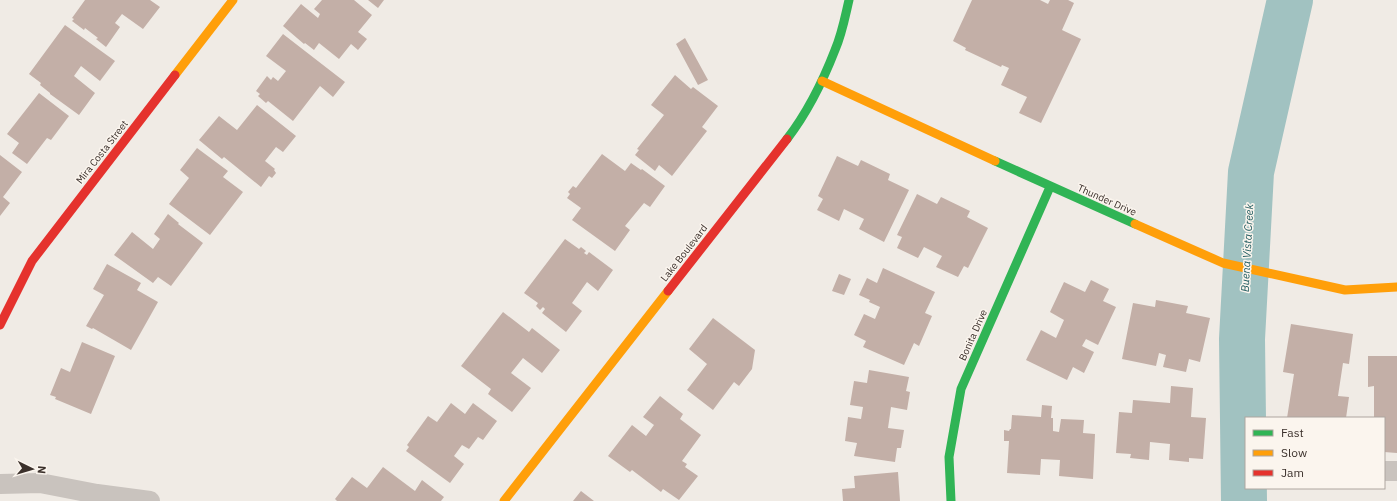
<svg xmlns="http://www.w3.org/2000/svg" width="1397" height="501" font-family="'IBM Plex Sans',sans-serif">
	<style>
		.lines { fill: none; stroke-linecap: round; stroke-linejoin: round }
		.river { stroke: #a1c2c1; stroke-width: 46 }
		.building { fill: #c3afa7 }
		.street { stroke: #c9c3be; stroke-width: 20 }
		.fast { stroke: #30b455; stroke-width: 9 }
		.slow { stroke: #ff9f0a; stroke-width: 9 }
		.jam { stroke: #e5322d; stroke-width: 9 }
		.labels { text-anchor: middle; dominant-baseline: central; stroke-width: 3; stroke-linejoin: round; paint-order: stroke }
		.street-label { font-size: 10px; fill: #3b302b; stroke: #fbf5ee }
		.water-label { font-size: 11px; font-style: italic; fill: #1f5a5e; stroke: #fbf5ee }
	</style>
	<rect width="100%" height="100%" fill="#f0ebe5"/>
	<g class="lines">
		<path class="river" d="M 1244,501 L 1242,339 L 1251,172 L 1290,0"/>
	</g>
	<path class="building" d="M 85,0 L 150,0 L 160,7 L 143,29 L 122,14 L 115,23 L 120,27 L 106,47 L 96,39 L 98,38 L 85,28 L 84,30 L 72,21 L 74,19 L 72,18 Z
		M 322,0 L 354,0 L 372,15 L 358,32 L 367,39 L 358,50 L 351,44 L 339,59 L 319,43 L 314,50 L 305,43 L 304,44 L 283,26 L 301,4 L 318,18 L 320,14 L 314,9 Z
		M 368,0 L 384,0 L 378,8 Z
		M 972,0 L 1040,0 L 1048,4 L 1050,0 L 1068,0 L 1074,3 L 1062,30 L 1081,39 L 1041,123 L 1019,113 L 1027,97 L 1001,85 L 1009,68 L 1002,65 L 1001,67 L 965,50 L 966,48 L 953,41 Z
		M 65,25 L 115,61 L 100,81 L 81,66 L 74,76 L 95,93 L 79,115 L 50,94 L 50,93 L 40,85 L 41,83 L 29,74 Z
		M 283,34 L 345,82 L 333,97 L 320,86 L 293,121 L 268,101 L 266,103 L 258,96 L 260,94 L 256,91 L 267,76 L 271,80 L 273,77 L 278,81 L 286,71 L 266,56 Z
		M 685,38 L 708,80 L 698,85 L 676,44 Z
		M 675,75 L 691,89 L 693,87 L 718,106 L 702,127 L 707,131 L 672,176 L 659,165 L 655,171 L 635,155 L 639,150 L 637,149 L 664,115 L 651,105 Z
		M 39,93 L 69,116 L 51,140 L 47,138 L 27,164 L 12,153 L 19,143 L 7,134 Z
		M 257,105 L 296,136 L 283,152 L 276,147 L 265,161 L 275,169 L 274,170 L 276,173 L 272,178 L 269,176 L 261,187 L 224,157 L 222,159 L 199,140 L 219,116 L 237,130 Z
		M 197,148 L 228,171 L 223,177 L 243,192 L 210,235 L 169,204 L 189,178 L 180,170 Z
		M 602,154 L 625,171 L 631,163 L 641,170 L 642,169 L 665,186 L 650,207 L 644,203 L 625,226 L 630,230 L 615,251 L 572,220 L 581,208 L 567,198 L 570,194 L 568,192 L 573,186 L 576,188 Z
		M 0,155 L 22,172 L 3,197 L 10,203 L 0,216 Z
		M 837,156 L 858,166 L 861,160 L 890,174 L 888,180 L 909,190 L 884,242 L 859,229 L 864,219 L 844,209 L 839,221 L 817,210 L 823,199 L 818,196 Z
		M 917,194 L 937,204 L 941,197 L 970,211 L 967,217 L 988,228 L 968,268 L 964,266 L 958,277 L 936,267 L 942,256 L 924,247 L 918,258 L 897,248 L 902,237 L 897,235 Z
		M 168,214 L 179,223 L 178,224 L 203,243 L 171,286 L 158,277 L 153,283 L 114,255 L 132,232 L 153,249 L 160,239 L 154,234 Z
		M 565,239 L 579,249 L 581,247 L 586,251 L 584,253 L 587,255 L 589,252 L 613,270 L 598,291 L 587,282 L 572,303 L 582,311 L 566,332 L 542,313 L 545,309 L 543,307 L 540,310 L 536,306 L 538,303 L 524,293 Z
		M 107,264 L 141,283 L 137,290 L 158,302 L 131,350 L 93,328 L 92,329 L 86,326 L 104,295 L 93,289 Z
		M 883,268 L 935,292 L 925,313 L 932,316 L 919,346 L 914,343 L 904,365 L 863,347 L 866,341 L 854,335 L 864,314 L 875,319 L 880,307 L 869,302 L 870,300 L 859,295 L 867,278 L 877,283 Z
		M 839,274 L 851,279 L 844,295 L 832,291 Z
		M 1091,280 L 1109,289 L 1103,301 L 1116,307 L 1098,345 L 1086,339 L 1082,346 L 1094,352 L 1084,373 L 1073,367 L 1067,380 L 1026,360 L 1041,330 L 1056,338 L 1064,320 L 1050,312 L 1064,282 L 1085,292 Z
		M 1156,300 L 1188,306 L 1186,313 L 1210,318 L 1200,362 L 1189,359 L 1186,372 L 1163,367 L 1166,355 L 1159,353 L 1156,366 L 1122,359 L 1133,303 L 1155,307 Z
		M 503,312 L 529,332 L 532,328 L 560,350 L 542,373 L 523,358 L 511,373 L 531,388 L 512,412 L 488,394 L 491,389 L 461,366 Z
		M 713,318 L 755,350 L 752,369 L 739,386 L 734,382 L 713,410 L 687,390 L 707,364 L 689,349 Z
		M 1291,324 L 1353,334 L 1349,364 L 1343,363 L 1338,396 L 1349,397 L 1346,418 L 1287,418 L 1294,374 L 1283,372 Z
		M 82,342 L 115,356 L 91,414 L 55,399 L 56,397 L 50,395 L 61,368 L 70,372 Z
		M 1368,356 L 1397,356 L 1397,453 L 1384,452 L 1384,418 L 1374,418 L 1374,386 L 1368,387 Z
		M 869,370 L 909,377 L 906,391 L 910,392 L 907,410 L 891,407 L 888,428 L 904,430 L 901,448 L 897,448 L 895,462 L 854,456 L 857,443 L 845,441 L 848,417 L 861,419 L 863,407 L 850,405 L 854,381 L 867,383 Z
		M 1171,386 L 1193,388 L 1191,417 L 1206,418 L 1203,459 L 1189,458 L 1189,462 L 1169,460 L 1170,444 L 1150,442 L 1149,460 L 1130,458 L 1131,454 L 1116,453 L 1119,412 L 1132,413 L 1133,400 L 1170,403 Z
		M 660,396 L 683,414 L 680,419 L 701,435 L 682,461 L 687,464 L 685,467 L 698,476 L 679,500 L 663,489 L 661,492 L 632,470 L 630,472 L 608,456 L 632,425 L 646,436 L 654,425 L 643,417 Z
		M 451,403 L 465,414 L 473,403 L 497,421 L 483,440 L 478,437 L 469,449 L 462,445 L 454,456 L 464,464 L 450,483 L 406,451 L 409,447 L 407,445 L 428,416 L 437,422 Z
		M 1042,405 L 1052,406 L 1051,418 L 1053,418 L 1053,431 L 1059,432 L 1061,419 L 1084,420 L 1083,433 L 1095,434 L 1093,479 L 1059,476 L 1060,460 L 1041,459 L 1040,475 L 1007,473 L 1009,441 L 1004,441 L 1004,430 L 1009,431 L 1010,429 L 1011,429 L 1012,415 L 1041,417 Z
		M 383,467 L 415,491 L 422,480 L 444,497 L 441,501 L 337,501 L 335,499 L 352,477 L 367,488 Z
		M 898,472 L 900,501 L 843,501 L 842,489 L 855,488 L 854,476 Z
		M 581,491 L 594,501 L 573,501 Z"/>
	<g class="lines">
		<path class="street" d="M 1384,471 L 1397,471
			M 0,484 L 40,483 L 97,494 L 150,501"/>
		<path class="fast" d="M 787,139 C 807,113 823,81 835,50 C 842,34 845,17 849,0
			M 995,161 L 1135,224
			M 951,501 L 949,457 L 961,389 L 1050,187"/>
		<path class="slow" d="M 175,75 L 233,0
			M 822,81 L 995,161
			M 1135,224 L 1223,263 L 1345,290 L 1397,287
			M 504,501 L 668,291"/>
		<path class="jam" d="M 668,291 L 787,139
			M 0,325 L 32,261 L 175,75"/>
	</g>
	<g class="labels">
		<g class="street-label">
			<text transform="translate(102 152) rotate(-52)">Mira Costa Street</text>
			<text transform="translate(1107 200) rotate(24)">Thunder Drive</text>
			<text transform="translate(684 253) rotate(-52)">Lake Boulevard</text>
			<text transform="translate(973 335) rotate(-66)">Bonita Drive</text>
		</g>
		<g class="water-label">
			<text transform="translate(1247 248) rotate(-87)">Buena Vista Creek</text>
		</g>
	</g>
	<rect x="1245" y="417" width="140" height="72" fill="#fbf5ee" stroke="#aea6a0"/>
	<rect x="1253" y="430" width="20" height="6" fill="#30b455" stroke="#aea6a0"/>
	<text x="1281" y="437" font-size="12" fill="#3b302b">Fast</text>
	<rect x="1253" y="450" width="20" height="6" fill="#ff9f0a" stroke="#aea6a0"/>
	<text x="1281" y="457" font-size="12" fill="#3b302b">Slow</text>
	<rect x="1253" y="470" width="20" height="6" fill="#e5322d" stroke="#aea6a0"/>
	<text x="1281" y="477" font-size="12" fill="#3b302b">Jam</text>
	<g transform="translate(32 469) rotate(95)" stroke="#fbf5ee" stroke-width="3" paint-order="stroke">
	<path d="M0-3L7 15L0 10L-7 15Z" fill="#3b302b"/>
	<text y="-6" font-size="11" font-weight="bold" text-anchor="middle" fill="#3b302b">N</text>
	</g>
</svg>
